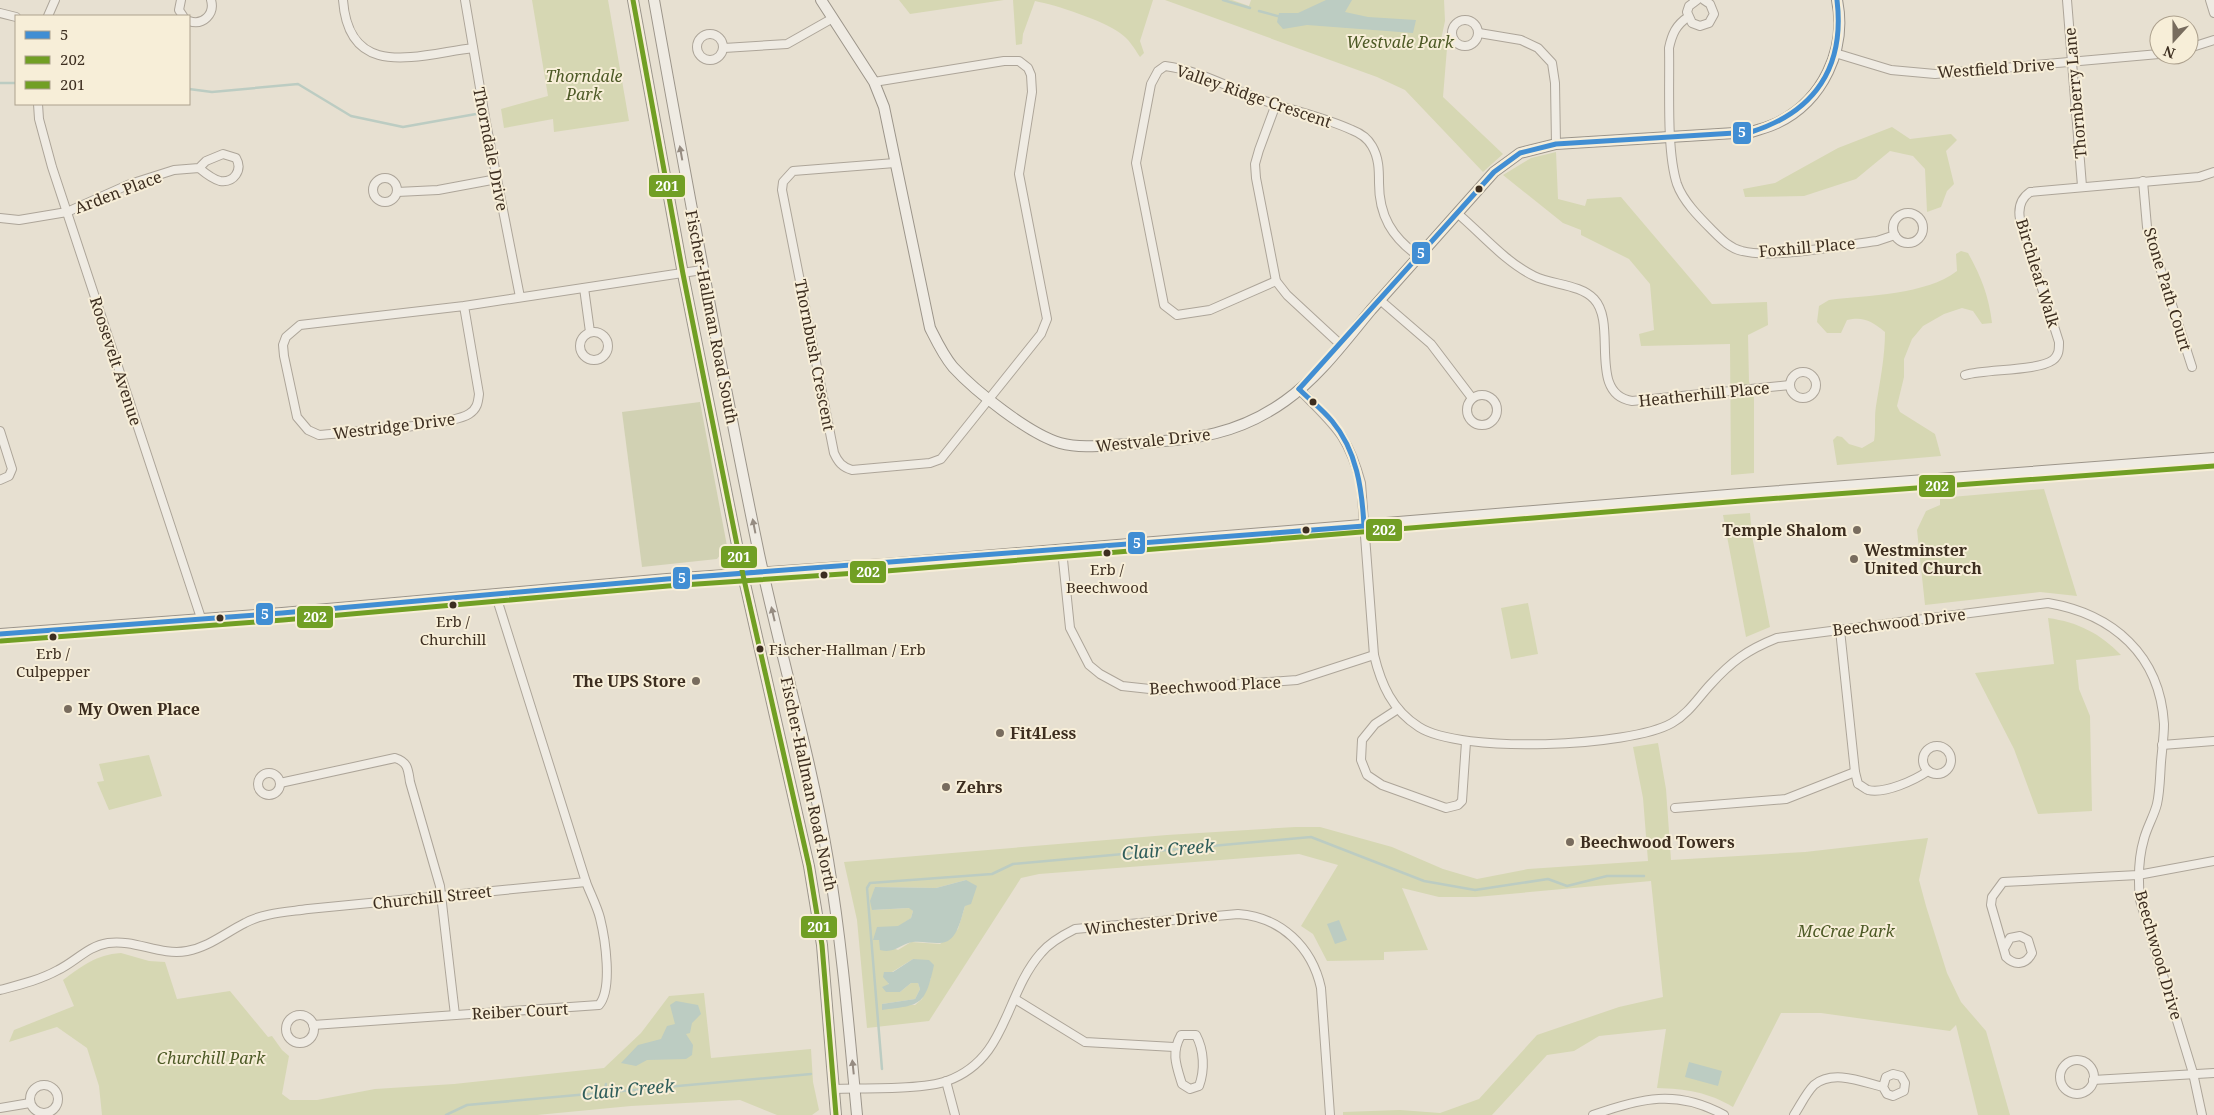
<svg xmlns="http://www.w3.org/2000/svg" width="2214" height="1115" font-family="'Noto Serif',serif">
  <rect width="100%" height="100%" fill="#e7e0d1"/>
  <g fill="#d6d7b3" fill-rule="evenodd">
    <path d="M532 0H608L629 121 554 132 553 119 504 128 501 109 548 96Z"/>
    <path d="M899 0H1004L910 14Z"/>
    <path d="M1013 0H1153L1140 41 1144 53 1140 57C1134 48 1129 39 1120 33 1102 20 1056 5 1035 1L1023 34 1022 44 1016 45Z"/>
    <path d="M1165 0H1232L1249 6 1251 0H1444L1445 21 1441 40 1447 48 1443 97 1503 154 1483 172 1405 90 1377 77Z"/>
    <path d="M1892 127 1910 139 1951 134 1957 140 1946 151 1954 184 1947 191 1941 207 1927 212 1925 169 1913 156 1890 151 1856 179 1804 196 1745 197 1743 189 1775 183 1838 148Z"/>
    <path d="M1556 152 1558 199 1585 206 1587 199 1621 197 1712 304 1767 302 1768 325 1748 335 1749 382 1754 393V473L1731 475 1730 344 1641 346 1639 334 1654 330 1650 284 1629 259 1581 235V230L1563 223 1503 175 1531 158Z"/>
    <path d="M1961 251 1968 253C1981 276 1989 297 1992 323L1982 324 1973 311 1962 308 1944 314 1923 326 1912 339 1904 359V377L1897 406 1900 412 1935 434 1941 456 1837 465 1833 440 1837 436 1842 437 1849 444 1862 448 1874 441C1876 429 1874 418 1876 406 1880 381 1885 357 1885 332 1872 321 1863 316 1847 320L1841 333H1827L1817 322 1819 306 1829 300C1868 295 1926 295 1957 271L1956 254Z"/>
    <path d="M2044 489 2077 596 2040 592 1925 605 1917 530 1926 511 1940 505V498Z"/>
    <path d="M1750 513 1752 536 1770 627 1746 637 1723 515Z"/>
    <path d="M1528 603 1538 654 1511 659 1501 608Z"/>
    <path d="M2048 618C2078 622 2101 634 2121 655L2076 660 2079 689 2090 716 2092 811 2038 814 2014 749 1975 673 2054 664Z"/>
    <path d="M1658 743 1666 789 1671 860 1805 852 1928 838 1919 880 1926 906 1947 973 1961 1002 1986 1031 2010 1115H1978L1956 1025 1950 1031 1821 1013H1781L1733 1107C1708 1092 1686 1089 1657 1088L1666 1029 1599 1036 1574 1051 1547 1055 1492 1115H1343V1112L1400 1110 1440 1113 1479 1099 1537 1035 1619 1007 1663 997 1651 881 1476 897H1439L1402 888 1428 950 1384 952V960L1327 961 1313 934 1301 926 1338 865 1299 854 1039 874 1021 878 929 1021 867 1028 857 920 844 862 1167 835 1295 827H1320L1392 847 1443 869 1477 879 1528 869 1648 861 1643 798 1633 747ZM966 880 965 906 958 929 940 944 911 942 898 950 881 943 879 940 911 918 913 911 910 908 872 910 875 887 936 888ZM913 959 931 978 922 999 915 1005 882 1004 915 999 920 989 918 983H911L900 992H886L889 985 884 972H892Z"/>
    <path d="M149 755 162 796 109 810 97 782 104 781 99 764Z"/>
    <path d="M121 953 149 961 165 962 177 999 230 991 268 1037 272 1036 282 1050 289 1056 282 1094 290 1100H317L375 1089 454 1084 604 1068 641 1033 669 996 704 993 711 1058 811 1049 813 1082 819 1110 812 1115H777L740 1100 631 1106 537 1115H102L99 1086 87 1048 57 1027 9 1042 14 1030 74 1006 63 980C84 965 95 955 121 953Z"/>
  </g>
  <path fill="#d1d1b3" d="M700 402 727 546 717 559 642 567 622 412Z"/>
  <g fill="#bcccc2">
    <path d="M1326 0H1352L1345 12 1368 17 1416 20 1413 33 1307 25 1283 29 1277 22 1279 13H1298Z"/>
    <path d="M966 880 977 886 971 904 965 906C960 921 957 945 937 943 929 943 921 941 913 942 900 944 895 954 880 950L879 940H873L877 927 898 926 911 918 913 911 909 908 872 910 870 901 875 887 936 888Z"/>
    <path d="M1339 920 1347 940 1335 944 1327 924Z"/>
    <path d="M913 959 929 960 934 965C925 1006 921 1005 882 1010V1004L915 999 920 989 918 983H911L900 992H886L882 987 889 984 883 977 884 972H893Z"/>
    <path d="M676 1001 698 1005 701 1014 692 1023 690 1033 686 1034 693 1045 692 1055 686 1059 647 1060 636 1066 621 1063 638 1045 661 1039 667 1026 675 1024 670 1005Z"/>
    <path d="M1689 1062 1722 1071 1718 1086 1685 1077Z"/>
  </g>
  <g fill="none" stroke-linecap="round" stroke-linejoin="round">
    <g stroke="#bcccc2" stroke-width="2.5">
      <path d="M1223 0 1250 8"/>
      <path d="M1259 11 1281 17"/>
      <path d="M0 83H16"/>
      <path d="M189 89 212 92 298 84 351 116 403 127 476 114"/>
      <path d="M882 1069 867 888 870 883 992 874 1013 864 1311 837 1424 881 1475 890 1548 879 1567 886 1607 876H1644"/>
      <path d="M604 1093 606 1084"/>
      <path d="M446 1115 467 1105 811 1074"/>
    </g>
    <defs>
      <g id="street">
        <path d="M181 0 179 10 183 16"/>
        <path d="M343 0C349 81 417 55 473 48"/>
        <path d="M465 0 486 123 520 297"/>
        <path d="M1697 0 1689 6 1687 12 1692 23 1700 26 1709 23 1714 14 1710 4 1704 0"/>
        <path d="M2067 0 2082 186"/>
        <path d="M2210 0 2214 13"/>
        <path d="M0 13 16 17"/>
        <path d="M48 16 55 0"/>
        <path d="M1688 17C1676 25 1672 34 1669 48 1670 85 1666 150 1677 184 1683 201 1699 217 1711 229 1720 238 1729 248 1742 251 1773 259 1843 245 1877 241L1895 235"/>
        <circle cx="1465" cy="33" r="13"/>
        <path d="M189 21C203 26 215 14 211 0"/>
        <path d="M1479 33 1521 40 1538 48 1552 63 1555 83 1556 144"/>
        <circle cx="710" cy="47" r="13"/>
        <path d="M724 48 787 44 833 18"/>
        <path d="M2189 48 2214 40"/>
        <path d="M1835 53 1891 70 1935 74 2159 54"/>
        <path d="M874 82 1004 61H1019L1028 68 1031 75 1032 92 1019 174 1047 319 1041 334 941 459 930 463 852 470C842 467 838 462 834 453L782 190 783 182 793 171 895 163"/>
        <path d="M38 104 39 119 52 167 201 618"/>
        <path d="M1276 104 1259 150 1255 164 1256 178 1276 281 1287 295 1341 345"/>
        <circle cx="385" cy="190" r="12"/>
        <path d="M2143 181 2147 227 2192 367"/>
        <path d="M397 192 438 190 497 179"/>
        <path d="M1457 213C1481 233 1505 262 1534 276 1552 285 1580 284 1594 299 1618 324 1587 394 1632 401L1790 385"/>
        <circle cx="1908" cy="228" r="15"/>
        <path d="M0 218 19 220 67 212 130 184 174 170 199 168 206 161 223 154 236 158C243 170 234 183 220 181 212 179 205 173 199 168"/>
        <path d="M1276 281 1210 310 1177 315 1164 305 1136 163 1151 84 1158 71 1165 66C1199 70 1233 90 1265 101 1294 111 1324 117 1352 130 1360 133 1368 139 1372 146 1379 158 1379 170 1379 183 1379 216 1392 237 1418 256"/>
        <path d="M584 288 590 332"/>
        <path d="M1380 300 1431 344 1472 398"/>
        <path d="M464 306 479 394C478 403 477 409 469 414 450 426 348 432 319 435L308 430 297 417 284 356 283 345 286 337 300 325 464 306 702 270"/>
        <circle cx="594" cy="346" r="14"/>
        <circle cx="1803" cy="385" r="13"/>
        <path d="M1965 375C1987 369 2038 371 2053 360 2059 355 2059 350 2059 342L2020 219C2018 208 2020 199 2030 192L2199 177 2214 172"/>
        <path d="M1299 389C1334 426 1347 432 1361 483L1374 655C1381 684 1392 710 1419 727 1461 754 1630 747 1672 723 1688 714 1698 698 1710 685 1732 661 1747 650 1777 638L2048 603C2113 614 2160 655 2164 724 2164 736 2162 750 2161 762 2160 775 2160 791 2157 804 2154 816 2147 827 2144 839 2138 859 2138 879 2140 900L2193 1073 2202 1115"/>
        <circle cx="1482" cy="410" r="15"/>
        <path d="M0 431 12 469 9 476 0 480"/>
        <path d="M1062 550 1070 628 1089 665 1100 674 1122 686 1159 690 1297 680 1374 655"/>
        <path d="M1840 630 1855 772 1858 784C1861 785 1865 789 1868 790 1885 794 1915 780 1928 771"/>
        <path d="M1398 709 1375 724 1362 740 1361 760 1367 775 1382 785 1446 808 1458 805 1462 801 1466 742"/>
        <path d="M2162 745 2214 741"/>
        <circle cx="1937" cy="760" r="14"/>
        <circle cx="269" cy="784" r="11"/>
        <path d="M280 783 395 758C408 762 408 769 410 782L440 886 455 1015"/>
        <path d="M1675 808 1786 799 1855 772"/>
        <path d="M2005 947 2010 938 2020 936 2028 940 2032 953C2026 965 2015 966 2006 957L1991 905 1992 897 2003 882 2138 875 2214 861"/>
        <path d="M0 990C19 985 40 980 58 970 75 962 88 946 108 943 135 939 160 956 187 951 209 947 225 933 245 923 263 913 287 912 308 909L586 882 496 596"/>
        <path d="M1015 999 1085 1042 1174 1047"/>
        <circle cx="300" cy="1029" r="14"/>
        <path d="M313 1025 599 1005C613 989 605 938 600 918 597 906 590 893 586 882"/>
        <path d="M1181 1035H1196C1204 1050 1205 1070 1199 1086L1190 1089 1182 1084C1176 1065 1171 1053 1181 1035Z"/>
        <circle cx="2077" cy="1077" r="17"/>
        <path d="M2093 1080 2214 1073"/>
        <path d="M946 1081 955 1115"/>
        <circle cx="44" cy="1099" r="14"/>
        <path d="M834 1089C863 1088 922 1090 947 1081 1008 1059 1004 995 1041 953 1050 942 1063 935 1075 929L1238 914C1281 917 1312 947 1321 988L1330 1115"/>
        <path d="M0 1108 30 1103"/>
        <path d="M1593 1115C1641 1098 1677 1089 1724 1115"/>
        <path d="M1794 1115C1800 1106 1806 1093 1814 1085 1833 1069 1863 1082 1883 1087L1887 1094 1893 1096 1904 1091 1905 1083 1901 1076 1893 1074 1886 1077 1883 1087"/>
      </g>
      <g id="secondary">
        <path d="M633 0 683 274 743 575 809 866 822 945 836 1115"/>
        <path d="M654 0C687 185 721 370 759 554 781 657 811 757 828 860 842 944 849 1030 857 1115"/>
        <path d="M821 0 874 82 884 107 930 328C937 342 943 355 953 367 975 391 1029 434 1060 443 1082 449 1106 445 1128 444 1189 439 1233 438 1285 401 1319 377 1345 341 1371 310 1412 264 1453 218 1494 172L1520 153 1556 144 1751 132C1760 129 1769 127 1777 123 1823 101 1847 49 1837 0"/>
        <path d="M0 634 282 613 667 579 885 564 1740 494 2214 458"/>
      </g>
    </defs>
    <use href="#street" stroke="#ada599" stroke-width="10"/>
    <use href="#secondary" stroke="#9c958a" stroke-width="12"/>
    <use href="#street" stroke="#efebe3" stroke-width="8"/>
    <use href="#secondary" stroke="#efebe3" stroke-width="10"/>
    <defs>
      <g id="bus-1">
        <path d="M1299 389 1494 172 1520 153 1556 144 1751 132C1815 112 1845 67 1837 0"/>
        <path d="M1299 389C1310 400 1322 409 1332 421 1357 451 1362 489 1364 526"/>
        <path d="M0 634 282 613 667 579 1364 526"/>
      </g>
      <path id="bus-2" d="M1 641 283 620 668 586 886 571 1741 501 2214 466"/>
      <path id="bus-3" d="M633 0 683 274 743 575 809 866 822 945 836 1115"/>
    </defs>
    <use href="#bus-1" stroke="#f7eed8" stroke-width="9"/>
    <use href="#bus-2" stroke="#f7eed8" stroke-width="9"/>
    <use href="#bus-3" stroke="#f7eed8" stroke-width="9"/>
    <use href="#bus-1" stroke="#418ed3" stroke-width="5"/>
    <use href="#bus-2" stroke="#719f24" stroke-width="5"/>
    <use href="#bus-3" stroke="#719f24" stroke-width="5"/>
  </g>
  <defs><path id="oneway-solid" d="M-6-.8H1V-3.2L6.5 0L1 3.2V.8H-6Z" transform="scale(1.25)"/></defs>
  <g fill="#968c82">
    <use href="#oneway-solid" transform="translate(681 153) rotate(-100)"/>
    <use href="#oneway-solid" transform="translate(754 526) rotate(-101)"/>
    <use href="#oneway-solid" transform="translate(773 614) rotate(-103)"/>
    <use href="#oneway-solid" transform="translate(853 1067) rotate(-96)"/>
  </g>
  <g fill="#3d2e20" stroke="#f7eed8" stroke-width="2">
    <circle cx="1479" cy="189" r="4.5"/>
    <circle cx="1313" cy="402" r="4.5"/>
    <circle cx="1306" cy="530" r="4.5"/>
    <circle cx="1107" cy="553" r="4.5"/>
    <circle cx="824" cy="575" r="4.5"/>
    <circle cx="453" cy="605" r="4.5"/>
    <circle cx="220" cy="618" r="4.5"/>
    <circle cx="53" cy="637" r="4.5"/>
    <circle cx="760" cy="649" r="4.5"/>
  </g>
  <g fill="#786c5e" stroke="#f7eed8" stroke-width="2">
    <circle cx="1857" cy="530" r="5"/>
    <circle cx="1854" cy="559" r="5"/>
    <circle cx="696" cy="681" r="5"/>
    <circle cx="68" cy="709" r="5"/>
    <circle cx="1000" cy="733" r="5"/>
    <circle cx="946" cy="787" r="5"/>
    <circle cx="1570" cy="842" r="5"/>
  </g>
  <g text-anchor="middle" stroke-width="4" stroke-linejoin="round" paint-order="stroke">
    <g font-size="15" fill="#3d2e20" stroke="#f7eed8">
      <text x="1107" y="575">Erb /<tspan x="1107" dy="18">Beechwood</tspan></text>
      <text x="453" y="627">Erb /<tspan x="453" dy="18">Churchill</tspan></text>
      <text x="769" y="655" text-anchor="start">Fischer-Hallman / Erb</text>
      <text x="53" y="659">Erb /<tspan x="53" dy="18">Culpepper</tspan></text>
    </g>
    <g font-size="16" font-style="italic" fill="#4d5a26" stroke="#f7eed8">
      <text x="1400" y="48">Westvale Park</text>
      <text x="584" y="82">Thorndale<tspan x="584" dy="18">Park</tspan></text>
      <text x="1846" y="937">McCrae Park</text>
      <text x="211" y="1064">Churchill Park</text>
    </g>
    <g font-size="16" fill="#3d2e20" stroke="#f7eed8">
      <text transform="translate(1996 68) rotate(-4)" y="6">Westfield Drive</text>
      <text transform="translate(2075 93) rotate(-95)" y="6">Thornberry Lane</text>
      <text transform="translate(1254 96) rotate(19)" y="6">Valley Ridge Crescent</text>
      <text transform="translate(491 149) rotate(79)" y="6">Thorndale Drive</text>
      <text transform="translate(118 192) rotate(-21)" y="6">Arden Place</text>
      <text transform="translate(1807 247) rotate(-5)" y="6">Foxhill Place</text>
      <text transform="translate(2038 273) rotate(73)" y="6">Birchleaf Walk</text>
      <text transform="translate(2168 289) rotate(73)" y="6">Stone Path Court</text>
      <text transform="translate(712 317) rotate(79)" y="6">Fischer-Hallman Road South</text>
      <text transform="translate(815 355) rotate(79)" y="6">Thornbush Crescent</text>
      <text transform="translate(116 361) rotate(72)" y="6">Roosevelt Avenue</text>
      <text transform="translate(1704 394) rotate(-6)" y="6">Heatherhill Place</text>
      <text transform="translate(394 426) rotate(-7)" y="6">Westridge Drive</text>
      <text transform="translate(1153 440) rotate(-6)" y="6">Westvale Drive</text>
      <text transform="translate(1899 622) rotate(-7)" y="6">Beechwood Drive</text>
      <text transform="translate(1215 685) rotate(-3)" y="6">Beechwood Place</text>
      <text transform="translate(809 784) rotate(78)" y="6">Fischer-Hallman Road North</text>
      <text transform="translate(432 897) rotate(-6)" y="6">Churchill Street</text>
      <text transform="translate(1151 922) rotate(-6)" y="6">Winchester Drive</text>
      <text transform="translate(2159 955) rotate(74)" y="6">Beechwood Drive</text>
      <text transform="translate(520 1011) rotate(-3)" y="6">Reiber Court</text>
    </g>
    <g font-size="16" font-weight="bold" fill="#3d2e20" stroke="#f7eed8" text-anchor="start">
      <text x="1847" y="536" text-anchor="end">Temple Shalom</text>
      <text x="1864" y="556">Westminster<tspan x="1864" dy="18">United Church</tspan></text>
      <text x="686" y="687" text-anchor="end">The UPS Store</text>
      <text x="78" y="715">My Owen Place</text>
      <text x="1010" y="739">Fit4Less</text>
      <text x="956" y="793">Zehrs</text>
      <text x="1580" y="848">Beechwood Towers</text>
    </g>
    <g font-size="18" font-style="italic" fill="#2f5d5a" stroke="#f7eed8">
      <text transform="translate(1168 850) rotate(-5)" y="6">Clair Creek</text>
      <text transform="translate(628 1090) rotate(-5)" y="6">Clair Creek</text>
    </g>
  </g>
  <g stroke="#f7eed8" stroke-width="2">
    <rect x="1732" y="121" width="20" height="24" rx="5" fill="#418ed3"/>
    <rect x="648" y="174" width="38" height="24" rx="5" fill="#719f24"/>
    <rect x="1411" y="241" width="20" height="24" rx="5" fill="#418ed3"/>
    <rect x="1918" y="474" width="38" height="24" rx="5" fill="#719f24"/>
    <rect x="1365" y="518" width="38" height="24" rx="5" fill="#719f24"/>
    <rect x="1127" y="531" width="19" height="24" rx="5" fill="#418ed3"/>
    <rect x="720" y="545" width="38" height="24" rx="5" fill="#719f24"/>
    <rect x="849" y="560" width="38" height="24" rx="5" fill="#719f24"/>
    <rect x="672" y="566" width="19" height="24" rx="5" fill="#418ed3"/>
    <rect x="255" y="602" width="19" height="24" rx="5" fill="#418ed3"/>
    <rect x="296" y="605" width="38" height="24" rx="5" fill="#719f24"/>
    <rect x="800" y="915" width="38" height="24" rx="5" fill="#719f24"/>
  </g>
  <g font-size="14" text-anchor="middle" font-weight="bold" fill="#fff">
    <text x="1742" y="137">5</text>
    <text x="667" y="191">201</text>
    <text x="1421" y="258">5</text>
    <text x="1937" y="491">202</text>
    <text x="1384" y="535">202</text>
    <text x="1137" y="548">5</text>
    <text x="739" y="562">201</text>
    <text x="868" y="577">202</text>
    <text x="682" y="583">5</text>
    <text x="265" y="619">5</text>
    <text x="315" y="622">202</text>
    <text x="819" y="932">201</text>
  </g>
  <rect x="15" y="15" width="175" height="90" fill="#f7eed8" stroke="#ada18e"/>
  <rect x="25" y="31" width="25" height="8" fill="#418ed3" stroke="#ada18e"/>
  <text x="60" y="40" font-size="15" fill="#3d2e20">5</text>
  <rect x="25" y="56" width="25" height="8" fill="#719f24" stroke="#ada18e"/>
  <text x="60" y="65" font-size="15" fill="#3d2e20">202</text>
  <rect x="25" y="81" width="25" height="8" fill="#719f24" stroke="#ada18e"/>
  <text x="60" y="90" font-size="15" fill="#3d2e20">201</text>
  <g transform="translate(2174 40) rotate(201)"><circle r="24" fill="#f7eed8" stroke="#ada18e"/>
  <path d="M0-4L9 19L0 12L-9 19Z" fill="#786c5e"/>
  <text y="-8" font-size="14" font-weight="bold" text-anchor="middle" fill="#3d2e20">N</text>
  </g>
</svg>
